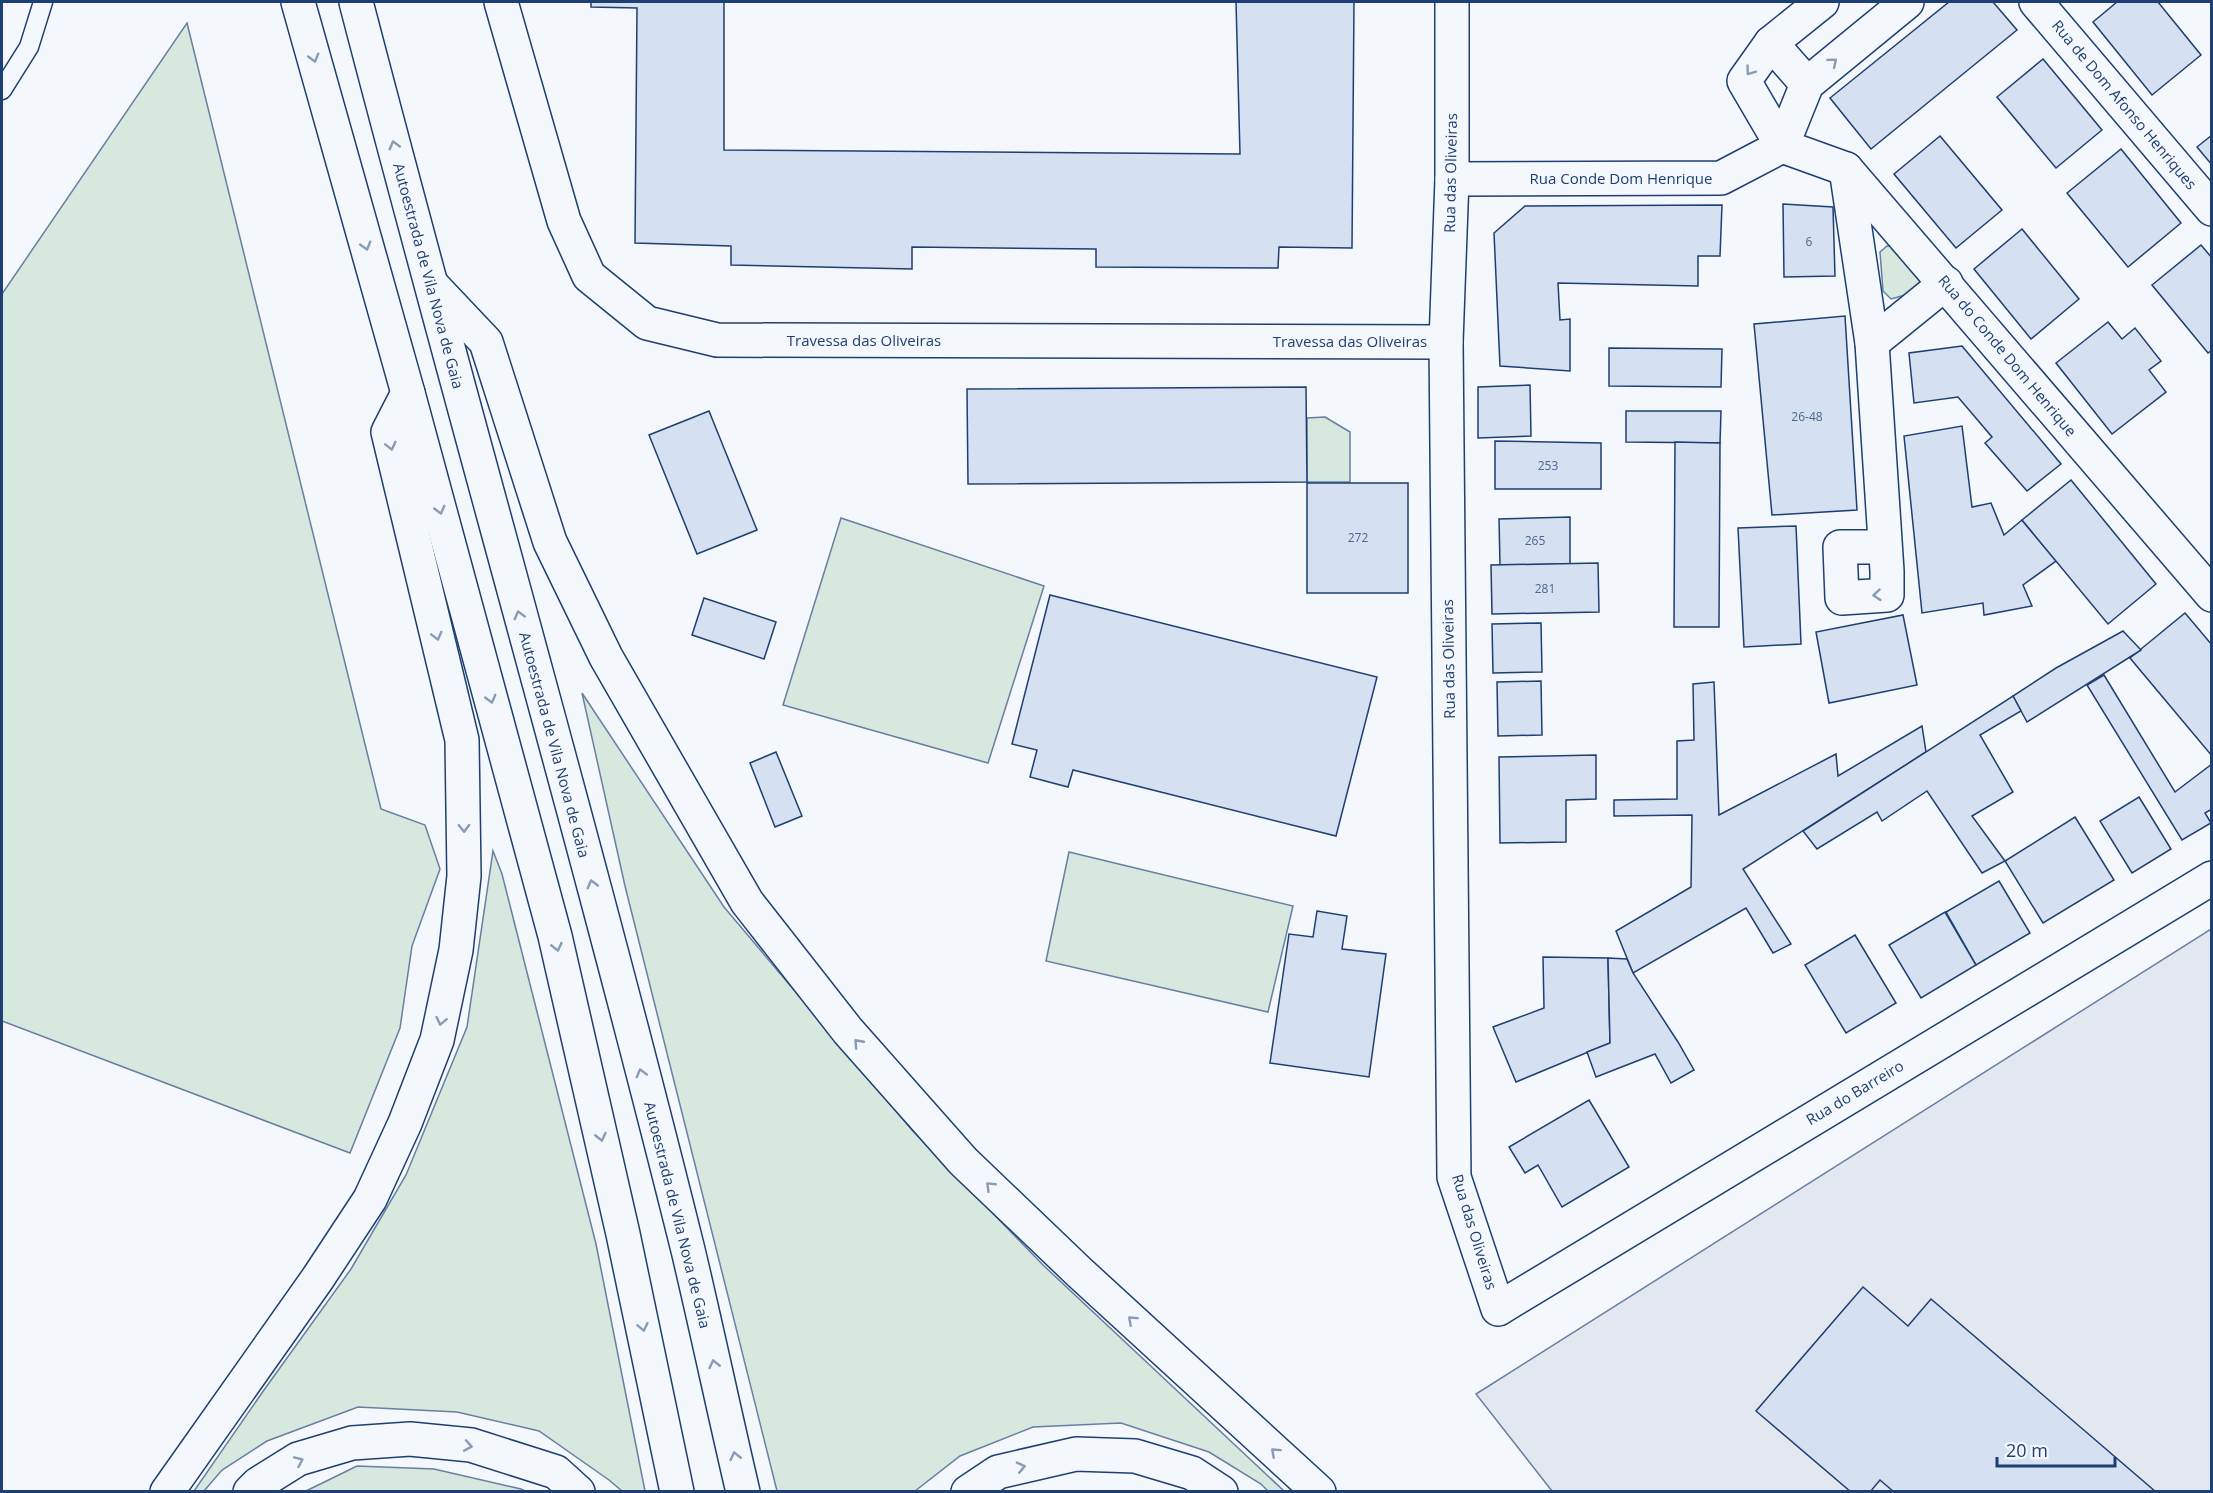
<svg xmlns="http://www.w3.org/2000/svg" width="2213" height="1493" font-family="'Open Sans',sans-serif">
  <rect width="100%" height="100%" fill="#f4f7fb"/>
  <g fill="#d7e8df" stroke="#687fa3" stroke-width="1.5">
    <path d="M187 23 381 809 425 825 440 869 412 946 400 1028 350 1153 2 1021V294Z"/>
    <path d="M1887 246H1894L1920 278V286L1912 293 1891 299 1883 291 1880 252Z"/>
    <path d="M1325 417 1350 432V482H1307V418Z"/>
    <path d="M841 518 1044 586 988 763 783 705Z"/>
    <path d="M582 693 724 907 912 1130 1043 1265 1284 1491H1268L1261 1484 1209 1452 1121 1423 1033 1427 960 1456 915 1491H777L625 886Z"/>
    <path d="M493 851 502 874 596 1244 645 1491H622L609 1480 539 1431 457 1412 358 1407 267 1441 222 1470 204 1491H194L264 1390 351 1269 406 1175 467 1027Z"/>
    <path d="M1069 852 1293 906 1268 1012 1046 961Z"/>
    <path d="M357 1466 434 1469 521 1489 525 1491H306Z"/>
  </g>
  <path fill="#e3e8f0" stroke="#687fa3" stroke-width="1.5" d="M2211 929V1491H1552L1476 1394Z"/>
  <g fill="#d5e0f0" stroke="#1d3f73" stroke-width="1.5">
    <path d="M591 2H724V150L1240 154 1236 2H1354L1352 248 1279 247 1278 268 1096 267V249L912 247V269L731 265V246L635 243 637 8 591 7Z"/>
    <path d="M1949 2H1993L2017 30 1871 149 1830 98Z"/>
    <path d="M2117 2H2158L2201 55 2152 95 2093 22Z"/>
    <path d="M2043 59 2102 130 2056 168 1997 97Z"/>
    <path d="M2212 135V165L2197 147Z"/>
    <path d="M1940 136 2002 210 1956 248 1894 174Z"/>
    <path d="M2121 149 2181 223 2128 267 2067 193Z"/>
    <path d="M1783 204 1833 207 1835 276 1784 277Z"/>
    <path d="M1722 205 1720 256H1698V286L1558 283 1560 320 1570 319V371L1500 366 1494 233 1525 206Z"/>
    <path d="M2022 229 2079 299 2031 339 1974 269Z"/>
    <path d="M2201 245 2212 258V350L2208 353 2152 285Z"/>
    <path d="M1845 316 1857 510 1772 515 1754 324Z"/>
    <path d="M2108 322 2122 339 2135 328 2161 361 2149 370 2166 392 2112 434 2056 363Z"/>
    <path d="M1962 346 2061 464 2027 491 1985 443 1992 437 1958 397 1914 403 1909 353Z"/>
    <path d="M1609 348 1722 349 1721 387 1609 386Z"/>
    <path d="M1530 385 1531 436 1478 438V387Z"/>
    <path d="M1306 387 1307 482 968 484 967 389Z"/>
    <path d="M709 411 757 530 697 554 649 435Z"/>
    <path d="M1626 411H1721L1720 443 1626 442Z"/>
    <path d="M1962 426 1972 507 1991 503 2004 535 2022 520 2056 561 2023 585 2032 606 1984 615 1983 603 1922 613 1904 436Z"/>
    <path d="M1495 441 1601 443V489H1495Z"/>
    <path d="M1675 442 1720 443 1719 627H1674Z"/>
    <path d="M2071 480 2156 584 2108 624 2022 520Z"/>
    <rect x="1307" y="483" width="101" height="110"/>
    <path d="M1570 517V564L1500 565 1499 519Z"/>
    <path d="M1796 526 1801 644 1744 647 1738 528Z"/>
    <path d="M1598 563 1599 612 1492 614 1491 565Z"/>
    <path d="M1050 595 1377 677 1336 836 1073 770 1068 787 1030 777 1037 750 1012 744Z"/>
    <path d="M704 598 776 622 764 659 692 635Z"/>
    <path d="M2185 613 2212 645V756L2130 658Z"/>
    <path d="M1903 615 1917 685 1829 703 1816 632Z"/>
    <path d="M1541 623 1542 672 1493 673 1492 624Z"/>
    <path d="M2123 631 2141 650 2027 722 2013 696 2056 668Z"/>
    <path d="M2104 675 2175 792 2212 764V809L2205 813 2211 823 2182 840 2087 685Z"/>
    <path d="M1541 681 1542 735 1498 736 1497 682Z"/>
    <path d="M1714 682 1719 815 1836 754 1838 776 1922 726 1926 752 1743 869 1791 944 1773 953 1746 908 1633 973 1616 931 1691 887 1692 815 1614 816V800L1677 799V741L1694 740 1693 684Z"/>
    <path d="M2013 696 2021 711 1980 735 2013 792 1972 816 2005 861 1982 873 1927 791 1882 821 1877 812 1817 849 1803 831Z"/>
    <path d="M776 752 802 816 775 827 750 763Z"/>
    <path d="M1596 755V799L1566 800V842L1500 843 1499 757Z"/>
    <path d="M2139 797 2171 849 2132 873 2100 821Z"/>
    <path d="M2075 817 2114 880 2043 923 2005 861Z"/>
    <path d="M1999 881 2030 933 1976 965 1946 912Z"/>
    <path d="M1317 911 1347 916 1342 949 1386 954 1369 1077 1270 1063 1289 934 1313 937Z"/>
    <path d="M1945 912 1976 965 1921 998 1889 945Z"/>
    <path d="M1855 935 1896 1003 1846 1033 1805 965Z"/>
    <path d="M1543 957 1608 958 1610 1043 1516 1082 1493 1027 1544 1008Z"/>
    <path d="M1608 958 1627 959 1633 973 1678 1042 1694 1070 1671 1083 1655 1054 1596 1077 1587 1052 1610 1043Z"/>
    <path d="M1589 1100 1629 1167 1562 1207 1538 1165 1525 1173 1509 1147Z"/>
    <path d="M1863 1287 1908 1326 1931 1299 2156 1492H1894L1880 1480 1870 1492H1851L1756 1411Z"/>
  </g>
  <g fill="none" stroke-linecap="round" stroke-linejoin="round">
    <defs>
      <path id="service" d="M2 90 29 47 43 2"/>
      <g id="minor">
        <path d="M501 2 564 221 589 276 647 323 717 340 1446 342"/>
        <path d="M1452 2V179L1446 342 1454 1177 1498 1309 2212 878"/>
        <path d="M2036 2 2212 209"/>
        <path d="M1771 43 1807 84"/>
        <path d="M1782 146 1846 169 2212 595"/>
        <path d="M1782 146 1807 84 1907 2"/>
        <path d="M1782 146 1744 81 1771 43 1822 2"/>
        <path d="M1846 169 1872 343 1887 571V595L1842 598 1840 547H1885"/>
        <path d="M1452 179 1721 178 1782 146"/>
        <path d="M1872 343 1946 283"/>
      </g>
      <g id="motorway">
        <path d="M298 2 408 393 555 936 623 1234 677 1492"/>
        <path d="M356 2C464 418 584 832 688 1250 707 1330 724 1411 743 1492"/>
        <path d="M433 286 486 342 550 542 606 657 747 902 848 1031 963 1161 1078 1271 1319 1492"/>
        <path d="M167 1492 318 1278 370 1199 405 1123 437 1040 456 950 464 876 462 740 388 432 408 393"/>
        <path d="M250 1492 258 1484 298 1459 352 1443 410 1439 471 1445 556 1472 578 1492"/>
        <path d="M968 1492 998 1472 1076 1454 1135 1456 1192 1473 1221 1492"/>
      </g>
    </defs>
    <use href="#service" stroke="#1d3f73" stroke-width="21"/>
    <use href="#minor" stroke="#1d3f73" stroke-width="36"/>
    <use href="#motorway" stroke="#1d3f73" stroke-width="36"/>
    <use href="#service" stroke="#f4f7fb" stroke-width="18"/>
    <use href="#minor" stroke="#f4f7fb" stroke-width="33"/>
    <use href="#motorway" stroke="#f4f7fb" stroke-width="33"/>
  </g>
  <defs><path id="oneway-chevron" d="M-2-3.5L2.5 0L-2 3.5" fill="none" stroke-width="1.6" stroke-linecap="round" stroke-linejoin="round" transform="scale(1.5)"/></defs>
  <g stroke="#889bb7">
    <use href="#oneway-chevron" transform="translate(314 58) rotate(74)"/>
    <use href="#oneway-chevron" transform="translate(1833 62) rotate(-40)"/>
    <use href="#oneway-chevron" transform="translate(1750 71) rotate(126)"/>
    <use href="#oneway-chevron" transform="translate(394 145) rotate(-105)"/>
    <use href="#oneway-chevron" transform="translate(366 246) rotate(74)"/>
    <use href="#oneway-chevron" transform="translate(391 446) rotate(76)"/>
    <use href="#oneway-chevron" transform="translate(440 510) rotate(75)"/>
    <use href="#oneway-chevron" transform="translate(1877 595) rotate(175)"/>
    <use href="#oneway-chevron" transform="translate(519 615) rotate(-105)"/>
    <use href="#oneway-chevron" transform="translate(437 636) rotate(76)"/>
    <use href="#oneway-chevron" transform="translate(491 699) rotate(75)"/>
    <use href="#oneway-chevron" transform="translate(464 828) rotate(89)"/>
    <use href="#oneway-chevron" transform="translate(592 884) rotate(-105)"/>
    <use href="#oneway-chevron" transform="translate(557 947) rotate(77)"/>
    <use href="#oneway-chevron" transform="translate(441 1021) rotate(102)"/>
    <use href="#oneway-chevron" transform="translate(858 1043) rotate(-132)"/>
    <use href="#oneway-chevron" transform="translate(641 1073) rotate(-105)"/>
    <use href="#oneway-chevron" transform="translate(601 1137) rotate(77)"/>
    <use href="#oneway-chevron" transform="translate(990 1186) rotate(-136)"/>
    <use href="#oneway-chevron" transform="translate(1132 1320) rotate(-138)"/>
    <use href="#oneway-chevron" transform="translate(643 1327) rotate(78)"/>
    <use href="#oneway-chevron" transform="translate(714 1364) rotate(-103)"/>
    <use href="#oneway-chevron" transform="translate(468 1446) rotate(10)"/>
    <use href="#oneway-chevron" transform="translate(1275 1452) rotate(-138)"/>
    <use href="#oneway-chevron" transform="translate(735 1456) rotate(-103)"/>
    <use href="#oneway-chevron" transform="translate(299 1461) rotate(-24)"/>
    <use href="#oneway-chevron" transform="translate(1021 1467) rotate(-13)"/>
  </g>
  <g text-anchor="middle" stroke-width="4.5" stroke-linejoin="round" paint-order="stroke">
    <g font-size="12" fill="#4b6792">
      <text x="1809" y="246">6</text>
      <text x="1807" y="421">26-48</text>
      <text x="1548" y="470">253</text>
      <text x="1358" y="542">272</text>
      <text x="1535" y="545">265</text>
      <text x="1545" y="593">281</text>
    </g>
    <g font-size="15" fill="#1d3f73" stroke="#f4f7fb">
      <text transform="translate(2124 105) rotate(50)" y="5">Rua de Dom Afonso Henriques</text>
      <text transform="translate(1451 173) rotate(-89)" y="5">Rua das Oliveiras</text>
      <text x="1621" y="184">Rua Conde Dom Henrique</text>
      <text transform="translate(428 276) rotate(75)" y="5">Autoestrada de Vila Nova de Gaia</text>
      <text x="864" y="346">Travessa das Oliveiras</text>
      <text x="1350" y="347">Travessa das Oliveiras</text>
      <text transform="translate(2007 356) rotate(50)" y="5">Rua do Conde Dom Henrique</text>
      <text transform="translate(1449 659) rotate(-91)" y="5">Rua das Oliveiras</text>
      <text transform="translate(554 745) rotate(75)" y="5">Autoestrada de Vila Nova de Gaia</text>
      <text transform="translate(1855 1093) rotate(-31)" y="5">Rua do Barreiro</text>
      <text transform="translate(677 1215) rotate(76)" y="5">Autoestrada de Vila Nova de Gaia</text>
      <text transform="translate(1474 1232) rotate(73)" y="5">Rua das Oliveiras</text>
    </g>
  </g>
  <rect width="2213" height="1493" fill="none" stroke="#1d3f73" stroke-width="6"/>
  <path d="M1997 1457v9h118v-9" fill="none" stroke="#1d3f73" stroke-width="3"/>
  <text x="2006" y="1457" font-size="18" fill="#1d3f73" stroke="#f4f7fb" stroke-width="4.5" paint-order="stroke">20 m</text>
</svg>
